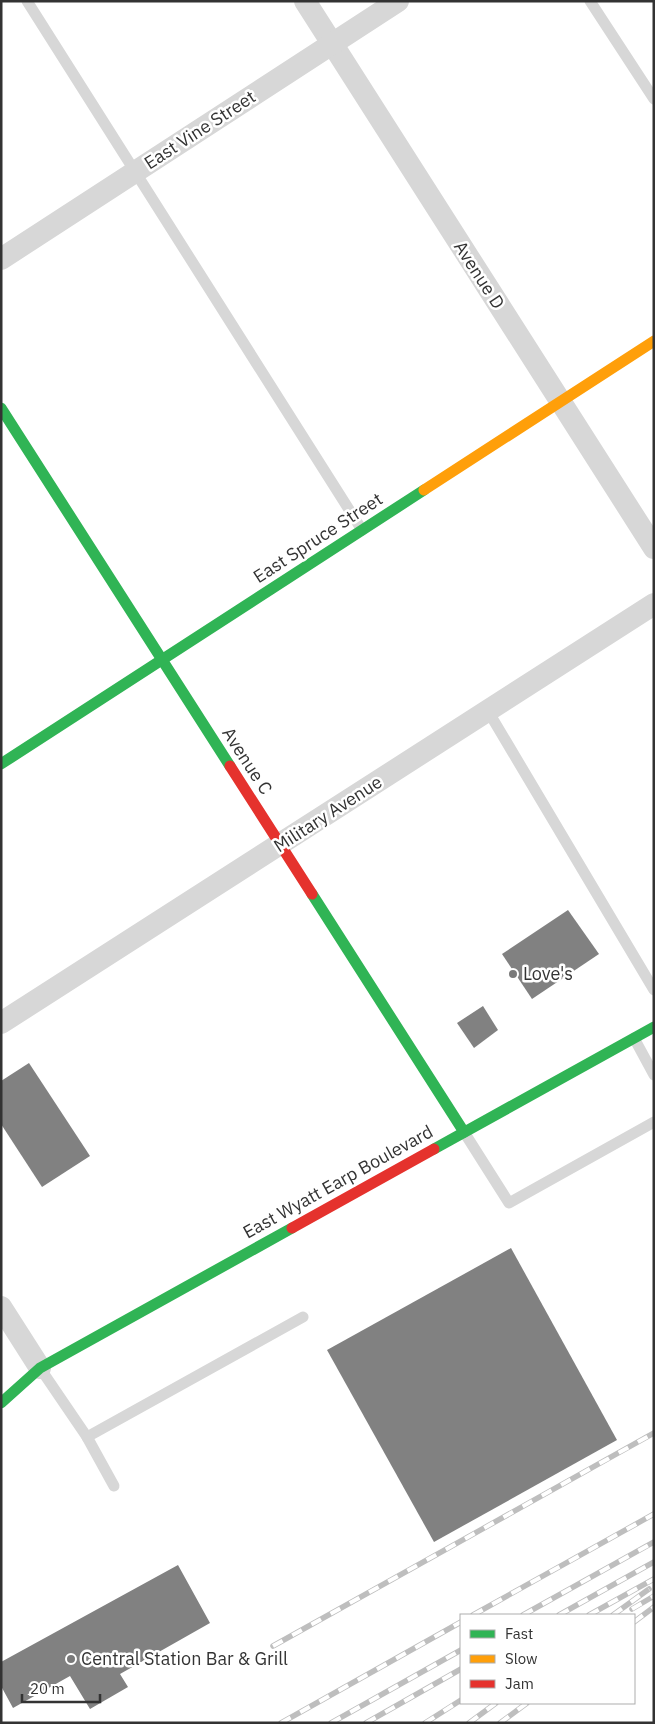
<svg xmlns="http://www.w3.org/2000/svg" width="655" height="1724" font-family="'IBM Plex Sans',sans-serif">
  <rect width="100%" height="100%" fill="#fff"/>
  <g fill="#818181">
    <path d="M568 910 599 954 532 999 502 954Z"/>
    <path d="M483 1006 498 1030 474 1048 457 1023Z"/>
    <path d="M29 1063 90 1156 42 1187 1 1124V1081Z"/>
    <path d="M511 1248 617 1440 434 1542 327 1350Z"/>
    <path d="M178 1565 210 1623 120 1674 128 1687 90 1709 70 1676 13 1708 1 1686V1662Z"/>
  </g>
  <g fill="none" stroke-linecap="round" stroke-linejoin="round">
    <g stroke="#d7d7d7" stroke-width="11">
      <path d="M27 1 362 530"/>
      <path d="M590 1 654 99"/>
      <path d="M488 711 654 990"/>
      <path d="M634 1038 654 1075"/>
      <path d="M464 1132 509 1203 654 1122"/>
      <path d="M40 1368 87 1437 114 1486"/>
      <path d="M87 1437 303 1317"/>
    </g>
    <g stroke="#d7d7d7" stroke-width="22">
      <path d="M305 1 654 548"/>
      <path d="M1 259 398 1"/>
      <path d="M1 1023 654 604"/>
      <path d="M1 1307 40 1368"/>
    </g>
    <g stroke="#30b455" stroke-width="11">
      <path d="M1 408 230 766"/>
      <path d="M1 764 424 490"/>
      <path d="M312 894 464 1132"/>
      <path d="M434 1149 654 1027"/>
      <path d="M1 1403 40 1368 292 1228"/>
    </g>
    <path stroke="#ff9f0a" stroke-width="11" d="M424 490 654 341"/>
    <g stroke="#e5322d" stroke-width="11">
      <path d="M230 766 312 894"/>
      <path d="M292 1228 434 1149"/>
    </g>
    <defs>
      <g id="rail">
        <path d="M632 1609 654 1596"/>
        <path d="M473 1615 654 1514"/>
        <path d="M523 1615 654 1542"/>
        <path d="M559 1615 654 1562"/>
        <path d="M589 1615 654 1579"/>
        <path d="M613 1615 649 1589"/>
        <path d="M634 1622 654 1607"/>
        <path d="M273 1646 654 1433"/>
        <path d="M281 1723 461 1622"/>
        <path d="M331 1723 461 1650"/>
        <path d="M366 1723 461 1669"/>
        <path d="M425 1723 461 1700"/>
        <path d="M469 1723 496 1703"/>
        <path d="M500 1723 527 1703"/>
      </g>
    </defs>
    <use href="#rail" stroke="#bebebe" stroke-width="5.5"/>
    <use href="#rail" stroke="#fff" stroke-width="4" stroke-dasharray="11" stroke-linecap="butt"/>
  </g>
  <g fill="#7a7a7a" stroke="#fff" stroke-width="2">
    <circle cx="513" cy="974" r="5"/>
    <circle cx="71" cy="1659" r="5"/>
  </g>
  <g text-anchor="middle" stroke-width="5" stroke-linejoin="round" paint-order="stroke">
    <g font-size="18" fill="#333" stroke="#fff">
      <text transform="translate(200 130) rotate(-33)" y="6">East Vine Street</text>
      <text transform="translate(479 275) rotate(57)" y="6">Avenue D</text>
      <text transform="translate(318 538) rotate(-33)" y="6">East Spruce Street</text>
      <text transform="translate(247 761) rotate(57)" y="6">Avenue C</text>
      <text transform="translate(328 814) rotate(-33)" y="6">Military Avenue</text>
      <text transform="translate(338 1182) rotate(-29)" y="6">East Wyatt Earp Boulevard</text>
    </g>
    <g font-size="18" fill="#333" stroke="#fff" text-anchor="start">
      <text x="523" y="980">Love's</text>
      <text x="81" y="1665">Central Station Bar &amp; Grill</text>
    </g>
  </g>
  <rect width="655" height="1724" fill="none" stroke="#333333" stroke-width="5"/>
  <rect x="460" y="1614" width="175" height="90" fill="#ffffff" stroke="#adadad"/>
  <rect x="470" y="1630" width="25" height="8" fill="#30b455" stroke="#adadad"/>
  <text x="505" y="1639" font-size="15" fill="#333333">Fast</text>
  <rect x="470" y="1655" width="25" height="8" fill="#ff9f0a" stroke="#adadad"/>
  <text x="505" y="1664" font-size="15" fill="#333333">Slow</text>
  <rect x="470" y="1680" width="25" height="8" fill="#e5322d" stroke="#adadad"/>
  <text x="505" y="1689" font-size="15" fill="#333333">Jam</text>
  <path d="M22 1694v8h78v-8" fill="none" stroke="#333333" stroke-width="2.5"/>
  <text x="30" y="1694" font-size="15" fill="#333333" stroke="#ffffff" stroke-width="4" paint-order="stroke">20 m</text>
</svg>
